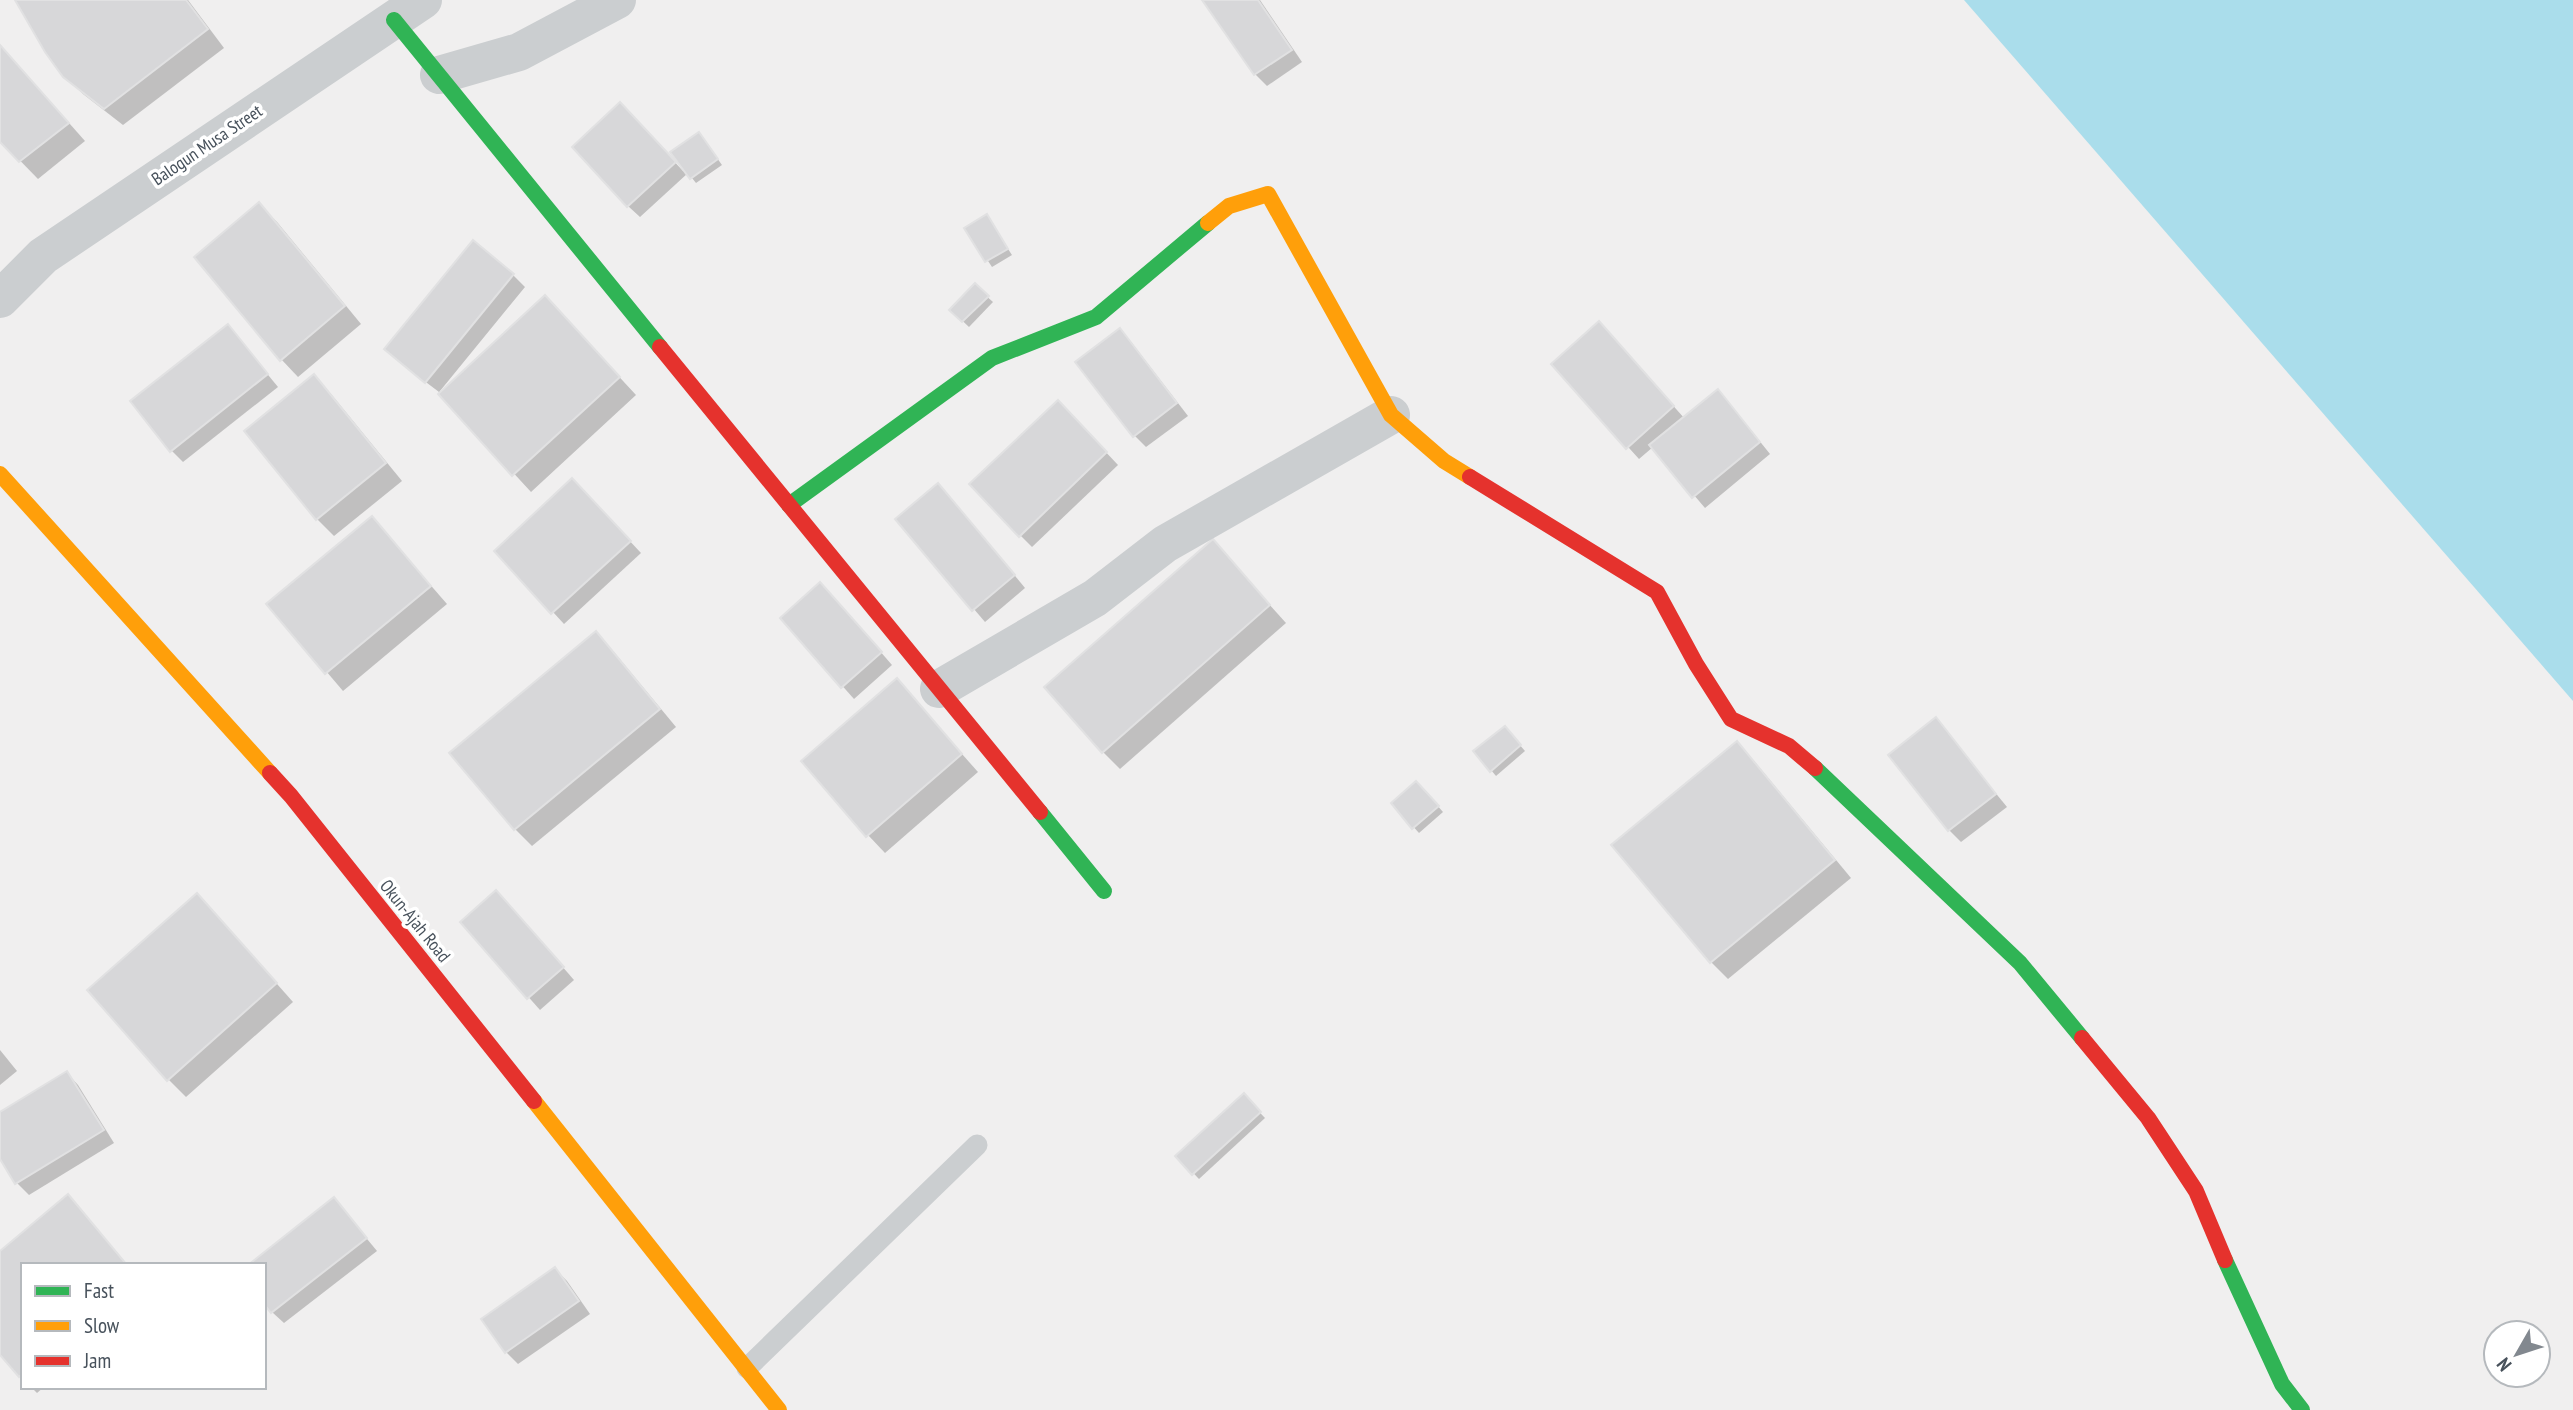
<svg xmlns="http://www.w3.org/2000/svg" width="2573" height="1410" font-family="'PT Sans Narrow',sans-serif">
  <rect width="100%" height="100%" fill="#f0efef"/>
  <path fill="#aaddeb" d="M1964 0H2573V701Z"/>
  <g fill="#0003">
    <path d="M17 0H188L224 48 123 125 83 94 65 75Z"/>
    <path d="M1205 0H1260L1302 62 1267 86 1255 74Z"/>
    <path d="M0 45 85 141 38 179 0 140Z"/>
    <path d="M632 116 683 171 704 140 722 165 696 183 688 173 640 217 628 206Z"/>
    <path d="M259 205 277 222 361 324 298 377 281 359Z"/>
    <path d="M987 217 1012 255 992 267 967 229Z"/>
    <path d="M513 275 525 287 440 391 442 392 562 315 636 395 531 492 439 392 398 361Z"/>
    <path d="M975 286 993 302 969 327 951 310Z"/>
    <path d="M228 326 278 387 183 462 171 450Z"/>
    <path d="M1120 330 1131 342 1188 416 1146 447 1135 436Z"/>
    <path d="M1610 335 1685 419 1729 403 1770 454 1705 508 1653 447 1639 459 1553 364Z"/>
    <path d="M314 376 331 394 402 481 334 536 317 519Z"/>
    <path d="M1070 414 1118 465 1032 547 1020 535Z"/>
    <path d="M584 492 641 553 564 624 553 612Z"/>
    <path d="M950 497 1025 588 985 622 897 519Z"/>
    <path d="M372 518 447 604 343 691 269 604Z"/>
    <path d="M1213 542 1286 623 1120 769 1103 752Z"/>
    <path d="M832 596 892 665 854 699 782 618Z"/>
    <path d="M596 633 613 651 676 727 532 846 515 829Z"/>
    <path d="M897 681 978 772 885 853 868 835Z"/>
    <path d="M1936 720 2007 807 1961 842 1949 830Z"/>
    <path d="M1510 734 1525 751 1496 776 1491 770Z"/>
    <path d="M1737 744 1754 761 1851 878 1728 979 1711 962Z"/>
    <path d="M1422 788 1443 812 1419 833 1393 804Z"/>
    <path d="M508 904 574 980 540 1010 462 922Z"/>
    <path d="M214 913 293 1002 186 1097 169 1080Z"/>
    <path d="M0 1050 17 1071 0 1085Z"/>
    <path d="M67 1073 78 1085 114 1143 29 1195 17 1183 0 1155V1114Z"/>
    <path d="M1244 1096 1265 1118 1199 1179 1178 1157Z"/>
    <path d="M68 1197 127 1265H23V1379L0 1352V1254Z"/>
    <path d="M334 1199 377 1251 284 1323 272 1312Z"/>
    <path d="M555 1269 567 1281 590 1314 518 1364 506 1352Z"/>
    <path d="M31 1387H44L37 1393Z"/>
  </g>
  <g fill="#d7d7d9" stroke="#e1e1e2" stroke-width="2">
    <path d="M15 0H186L208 29 104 109 63 77 45 52Z"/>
    <path d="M1202 0H1258L1292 50 1254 75Z"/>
    <path d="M0 45 69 123 19 162 0 142Z"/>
    <path d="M620 102 676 162 627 207 572 147Z"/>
    <path d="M699 132 718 159 690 179 670 152Z"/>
    <path d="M259 202 345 306 280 361 194 257Z"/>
    <path d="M987 214 1008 249 985 262 964 228Z"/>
    <path d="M473 240 514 274 425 383 384 349Z"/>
    <path d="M975 283 989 296 962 322 949 310Z"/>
    <path d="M545 295 620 377 512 476 438 394Z"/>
    <path d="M1599 321 1674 406 1626 449 1551 364Z"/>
    <path d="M228 324 268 374 170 452 130 401Z"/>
    <path d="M1120 328 1177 403 1133 437 1075 362Z"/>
    <path d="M314 374 386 463 316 520 244 431Z"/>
    <path d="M1718 389 1760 442 1692 498 1649 445Z"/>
    <path d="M1058 400 1107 452 1019 537 969 484Z"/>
    <path d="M572 478 631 541 551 614 494 551Z"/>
    <path d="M938 483 1015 575 972 611 895 519Z"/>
    <path d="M372 516 431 586 325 674 266 604Z"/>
    <path d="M1213 539 1270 605 1102 753 1044 687Z"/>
    <path d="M820 582 882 652 841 688 780 618Z"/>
    <path d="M596 631 660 709 514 830 449 753Z"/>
    <path d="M897 678 962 754 866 837 801 761Z"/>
    <path d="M1936 717 1996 794 1948 831 1888 755Z"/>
    <path d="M1505 726 1521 745 1490 772 1473 751Z"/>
    <path d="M1737 741 1835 860 1710 963 1611 845Z"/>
    <path d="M1416 781 1439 806 1412 829 1391 803Z"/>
    <path d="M496 890 564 967 527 999 460 922Z"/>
    <path d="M197 893 277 983 167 1081 87 990Z"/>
    <path d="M67 1071 104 1130 15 1184 0 1159V1112Z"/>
    <path d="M1244 1093 1261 1112 1192 1175 1175 1156Z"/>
    <path d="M68 1194 127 1265H23V1373L19 1377 0 1355V1251Z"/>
    <path d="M334 1197 367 1238 271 1313 264 1304V1265H248Z"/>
    <path d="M555 1267 579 1301 505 1353 481 1319Z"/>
  </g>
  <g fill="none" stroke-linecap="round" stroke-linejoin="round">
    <path stroke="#cbced0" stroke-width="21" d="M747 1368 977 1145"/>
    <g stroke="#cbced0" stroke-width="38">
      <path d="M439 75 519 52 617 0"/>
      <path d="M0 299 43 256 423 0"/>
      <path d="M939 689 1095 598 1165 544 1391 415"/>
    </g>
    <g stroke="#30b455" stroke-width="16">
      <path d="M394 20 660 347"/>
      <path d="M789 505 992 358 1096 317 1208 223"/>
      <path d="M1815 768 2020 963 2082 1038"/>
      <path d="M1040 812 1104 891"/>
      <path d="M2225 1260 2282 1384 2302 1410"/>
    </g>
    <g stroke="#ff9f0a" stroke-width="16">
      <path d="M1208 223 1229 206 1268 194 1391 415 1444 461 1470 477"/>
      <path d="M0 474 270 773"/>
      <path d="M534 1101 779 1410"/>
    </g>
    <g stroke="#e5322d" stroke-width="16">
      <path d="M660 347 1040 812"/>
      <path d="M1470 477 1657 592 1696 664 1731 719 1789 746 1815 768"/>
      <path d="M270 773 291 796 534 1101"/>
      <path d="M2082 1038 2148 1118 2196 1191 2225 1260"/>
    </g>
  </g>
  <g text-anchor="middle" stroke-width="7" stroke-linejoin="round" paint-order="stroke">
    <g font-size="18" fill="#47515b" stroke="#fff">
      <text transform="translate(207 145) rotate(-34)" y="6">Balogun Musa Street</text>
      <text transform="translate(415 921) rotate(51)" y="6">Okun-Ajah Road</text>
    </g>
  </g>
  <rect x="21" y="1263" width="245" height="126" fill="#ffffff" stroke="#b5b9bd" stroke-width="2"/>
  <rect x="35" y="1286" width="35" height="10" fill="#30b455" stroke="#b5b9bd" stroke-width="2"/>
  <text x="84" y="1298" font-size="21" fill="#47515b">Fast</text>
  <rect x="35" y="1321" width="35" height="10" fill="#ff9f0a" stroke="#b5b9bd" stroke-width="2"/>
  <text x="84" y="1333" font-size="21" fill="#47515b">Slow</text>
  <rect x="35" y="1356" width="35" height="10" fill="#e5322d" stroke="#b5b9bd" stroke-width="2"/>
  <text x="84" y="1368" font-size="21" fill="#47515b">Jam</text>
  <g transform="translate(2517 1354) rotate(231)"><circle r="33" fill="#ffffff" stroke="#b5b9bd" stroke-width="2"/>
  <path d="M0-5L12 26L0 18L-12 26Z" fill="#82888f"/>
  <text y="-10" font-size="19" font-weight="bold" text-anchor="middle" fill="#47515b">N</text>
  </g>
</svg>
